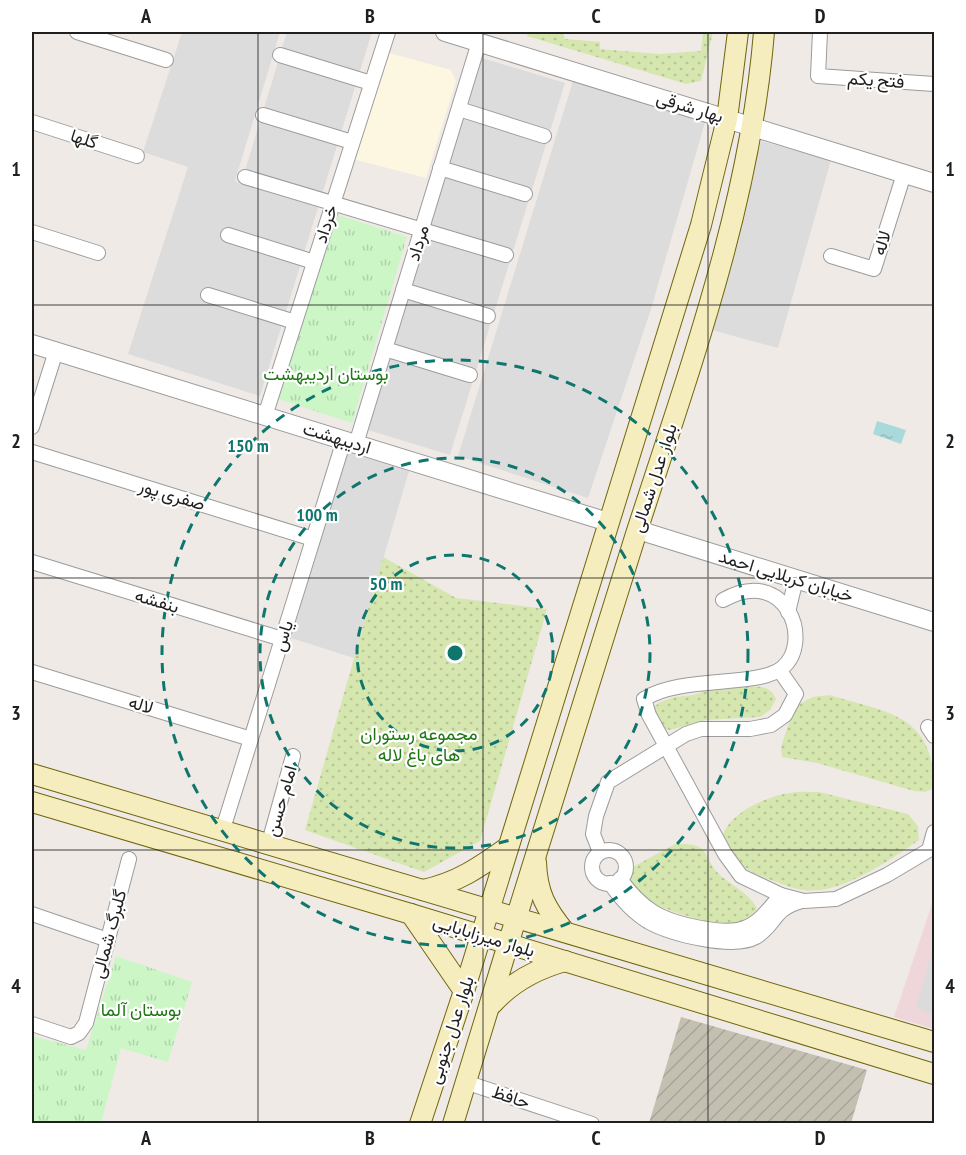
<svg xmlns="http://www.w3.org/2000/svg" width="966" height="1155" font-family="'PT Sans Narrow',Vazirmatn,sans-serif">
  <defs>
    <pattern id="construction-furrows" width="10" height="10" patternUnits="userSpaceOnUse" patternTransform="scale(1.5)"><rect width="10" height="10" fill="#c3c0b2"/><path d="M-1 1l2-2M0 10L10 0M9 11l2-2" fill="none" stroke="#a7a599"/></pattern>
    <pattern id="park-tufts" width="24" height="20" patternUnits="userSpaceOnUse" patternTransform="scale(1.5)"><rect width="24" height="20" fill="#ccf6c6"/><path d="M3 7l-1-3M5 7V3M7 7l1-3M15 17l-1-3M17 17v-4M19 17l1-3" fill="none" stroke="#afd2aa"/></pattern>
    <pattern id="garden-dots" width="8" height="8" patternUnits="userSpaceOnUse" patternTransform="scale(1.5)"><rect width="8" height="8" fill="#d5e6af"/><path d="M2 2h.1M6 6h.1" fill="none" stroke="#b6c596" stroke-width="1.8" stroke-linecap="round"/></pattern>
    <pattern id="water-ripples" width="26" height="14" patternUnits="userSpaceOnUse" patternTransform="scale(1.5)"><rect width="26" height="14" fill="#a9d9da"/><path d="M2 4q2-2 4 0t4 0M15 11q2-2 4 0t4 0" fill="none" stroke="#91babb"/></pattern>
  </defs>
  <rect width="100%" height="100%" fill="#efeae6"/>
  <g fill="#dddcdc">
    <path d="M182 32H280L235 181 241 184 287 32H372L260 396 128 354 188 167 143 152Z"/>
    <path d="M482 58 565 83 450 455 368 430Z"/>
    <path d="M573 81 706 119 651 309 588 498 458 456Z"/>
    <path d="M761 141 831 160 778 348 708 329Z"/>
    <path d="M346 452 409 471 354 658 291 638Z"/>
  </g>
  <path fill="#efd6da" d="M934 898V1029L894 1017Z"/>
  <path fill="#fdf7e1" d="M389 53 451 70 456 81 426 178 353 159 382 61Z"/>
  <path fill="url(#construction-furrows)" d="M681 1017 867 1070 851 1123H649Z"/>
  <g fill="url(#park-tufts)">
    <path d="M338 215 407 237 352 423 278 399Z"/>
    <path d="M116 956 192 982 168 1062 121 1048 101 1123H32V1036L86 1050Z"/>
  </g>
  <g fill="url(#garden-dots)">
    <path d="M528 32H563L565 39 600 42V49L659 54 701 51 703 32H713L701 81 686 84 527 36Z"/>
    <path d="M383 557 456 598 547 609 480 841 424 872 305 830Z"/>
    <path d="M749 686C761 687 771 686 776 699L770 710 760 717 706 720 670 730 661 728 653 713 654 707 660 702 675 697 693 695 716 688Z"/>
    <path d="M830 695C888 713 934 714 934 788L925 792 914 791 817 763 782 757 781 747 794 707 813 697Z"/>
    <path d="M819 792 908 814 918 826 919 840C893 858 851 887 819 890 803 892 788 887 774 881 745 871 737 864 722 838 728 813 767 796 790 793 800 791 810 792 819 792Z"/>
    <path d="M675 844C684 844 696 843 703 850 708 855 710 864 715 870 727 884 751 893 757 909 753 914 745 920 738 923 720 930 638 904 628 886 628 885 627 878 627 877L633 867Z"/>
  </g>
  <path fill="#dbdbdb" d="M934 944V1015L916 1008Z"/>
  <path fill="url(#water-ripples)" d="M877 421 906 430 901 444 873 434Z"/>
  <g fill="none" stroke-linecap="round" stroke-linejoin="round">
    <defs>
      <g id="minor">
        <path d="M77 32 166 60"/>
        <path d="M820 32 818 76 934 84"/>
        <path d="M280 55 371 83"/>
        <path d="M459 109 544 136"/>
        <path d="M263 115 352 142"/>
        <path d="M32 122 137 156"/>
        <path d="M440 168 525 194"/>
        <path d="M245 177 506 255"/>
        <path d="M32 232 98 253"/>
        <path d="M228 235 314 262"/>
        <path d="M831 256 874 269 904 174"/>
        <path d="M403 290 488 316"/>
        <path d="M208 295 295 322"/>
        <path d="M385 349 470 375"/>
        <path d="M265 416 388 32"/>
        <path d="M32 427 56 351"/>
        <path d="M356 444 479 42"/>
        <path d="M32 452 313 539"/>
        <path d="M32 562 282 639"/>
        <path d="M723 600C787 564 814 643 782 668 757 688 681 675 644 699L649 715 725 854 741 876 781 895 804 901 836 899 887 875 929 850 934 832"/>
        <path d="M788 612 796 579"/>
        <path d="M32 672 251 739"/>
        <path d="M928 727 934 736"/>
        <path d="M222 832 344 440"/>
        <path d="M268 846 293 756"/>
        <circle cx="609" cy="867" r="17"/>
        <path d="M600 852 593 834 596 816 608 782 686 734 701 729H750L771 725 785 715 796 694 780 671"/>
        <path d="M620 879C630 893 639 903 653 912 672 924 727 937 747 927 761 921 771 906 781 895"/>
        <path d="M610 883C621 899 632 912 649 922 671 934 733 950 756 937 777 924 772 909 802 901"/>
        <path d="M32 914 108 940"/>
        <path d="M32 1024 71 1037 79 1033 86 1023 129 859"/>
        <path d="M465 1082 592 1124"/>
      </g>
      <g id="tertiary">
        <path d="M445 32 934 183"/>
        <path d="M32 344 608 522"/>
        <path d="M638 530 934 622"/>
      </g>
      <g id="secondary">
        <path d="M32 774 934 1042"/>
        <path d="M32 802 411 914 934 1074"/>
        <path d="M536 862C537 893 546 909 565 932"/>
        <path d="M423 890C457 883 480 867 508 847"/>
        <path d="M411 914 464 991"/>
        <path d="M492 1004C512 982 536 969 565 961"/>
        <path d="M420 1124 464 991 701 225 727 119 738 32"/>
        <path d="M453 1124C513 927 574 730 636 534 689 370 750 205 764 32"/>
      </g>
    </defs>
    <use href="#minor" stroke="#9c9c9c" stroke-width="16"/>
    <use href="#tertiary" stroke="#9c9c9c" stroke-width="20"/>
    <use href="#secondary" stroke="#70660c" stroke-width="22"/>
    <use href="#minor" stroke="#fff" stroke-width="14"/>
    <use href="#tertiary" stroke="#fff" stroke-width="18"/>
    <use href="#secondary" stroke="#f5edbd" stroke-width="20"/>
  </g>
  <path fill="none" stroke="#1f1f1f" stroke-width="1.5" stroke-opacity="0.55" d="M258 32V1124M483 32V1124M708 32V1124M32 305H934M32 578H934M32 850H934"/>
  <g fill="none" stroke="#0f766e" stroke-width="3" stroke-dasharray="10 8">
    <circle cx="455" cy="653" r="98"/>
    <circle cx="455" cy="653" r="195"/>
    <circle cx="455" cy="653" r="293"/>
  </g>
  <g text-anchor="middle" stroke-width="4.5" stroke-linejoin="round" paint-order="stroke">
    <g font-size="18" fill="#1f1f1f" stroke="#fff">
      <text transform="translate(876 80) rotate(4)" y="6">فتح یکم</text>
      <text transform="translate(690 107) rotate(17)" y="6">بهار شرقی</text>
      <text transform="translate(84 139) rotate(18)" y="6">گلها</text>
      <text transform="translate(326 224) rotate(-72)" y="6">خرداد</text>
      <text transform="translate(418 243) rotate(-73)" y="6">مرداد</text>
      <text transform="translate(882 243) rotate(-73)" y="6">لاله</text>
      <text transform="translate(337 438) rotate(17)" y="6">اردیبهشت</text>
      <text transform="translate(654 478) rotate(-72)" y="6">بلوار عدل شمالی</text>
      <text transform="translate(172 495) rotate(17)" y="6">صفری پور</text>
      <text transform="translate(786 576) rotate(17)" y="6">خیابان کربلایی احمد</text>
      <text transform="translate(157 601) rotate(17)" y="6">بنفشه</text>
      <text transform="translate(283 636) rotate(-73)" y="6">یاس</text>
      <text transform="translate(141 705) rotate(17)" y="6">لاله</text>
      <text transform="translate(281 801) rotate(-74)" y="6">امام حسن</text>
      <text transform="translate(109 934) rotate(-75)" y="6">گلبرگ شمالی</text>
      <text transform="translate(484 936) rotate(17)" y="6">بلوار میرزابابایی</text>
      <text transform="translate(451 1030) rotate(-72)" y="6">بلوار عدل جنوبی</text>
      <text transform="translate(511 1097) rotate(18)" y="6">حافظ</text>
    </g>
    <g font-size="18" fill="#1f7713" stroke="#fff">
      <text x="326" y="380">بوستان اردیبهشت</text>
      <text x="419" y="740">مجموعه رستوران<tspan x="419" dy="21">های باغ لاله</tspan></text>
      <text x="141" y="1016">بوستان آلما</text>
    </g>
  </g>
  <circle cx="455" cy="653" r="9" fill="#0f766e" stroke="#fff" stroke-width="3"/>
  <g font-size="18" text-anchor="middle" font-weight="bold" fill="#0f766e" stroke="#fff" stroke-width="4.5" stroke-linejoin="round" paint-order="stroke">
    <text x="248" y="452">150 m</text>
    <text x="317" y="521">100 m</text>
    <text x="386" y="590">50 m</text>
  </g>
  <rect width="966" height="1155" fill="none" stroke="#ffffff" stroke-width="66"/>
  <rect x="33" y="33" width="900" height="1089" fill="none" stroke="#1f1f1f" stroke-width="2"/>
  <g font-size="20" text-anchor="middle" font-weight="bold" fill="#1f1f1f">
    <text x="146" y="23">A</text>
    <text x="370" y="23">B</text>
    <text x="596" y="23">C</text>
    <text x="820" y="23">D</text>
    <text x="16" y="176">1</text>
    <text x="950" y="176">1</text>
    <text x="16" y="448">2</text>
    <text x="950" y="448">2</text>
    <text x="16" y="720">3</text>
    <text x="950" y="720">3</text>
    <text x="16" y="993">4</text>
    <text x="950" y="993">4</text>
    <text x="146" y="1145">A</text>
    <text x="370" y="1145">B</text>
    <text x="596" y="1145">C</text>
    <text x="820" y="1145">D</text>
  </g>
</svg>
